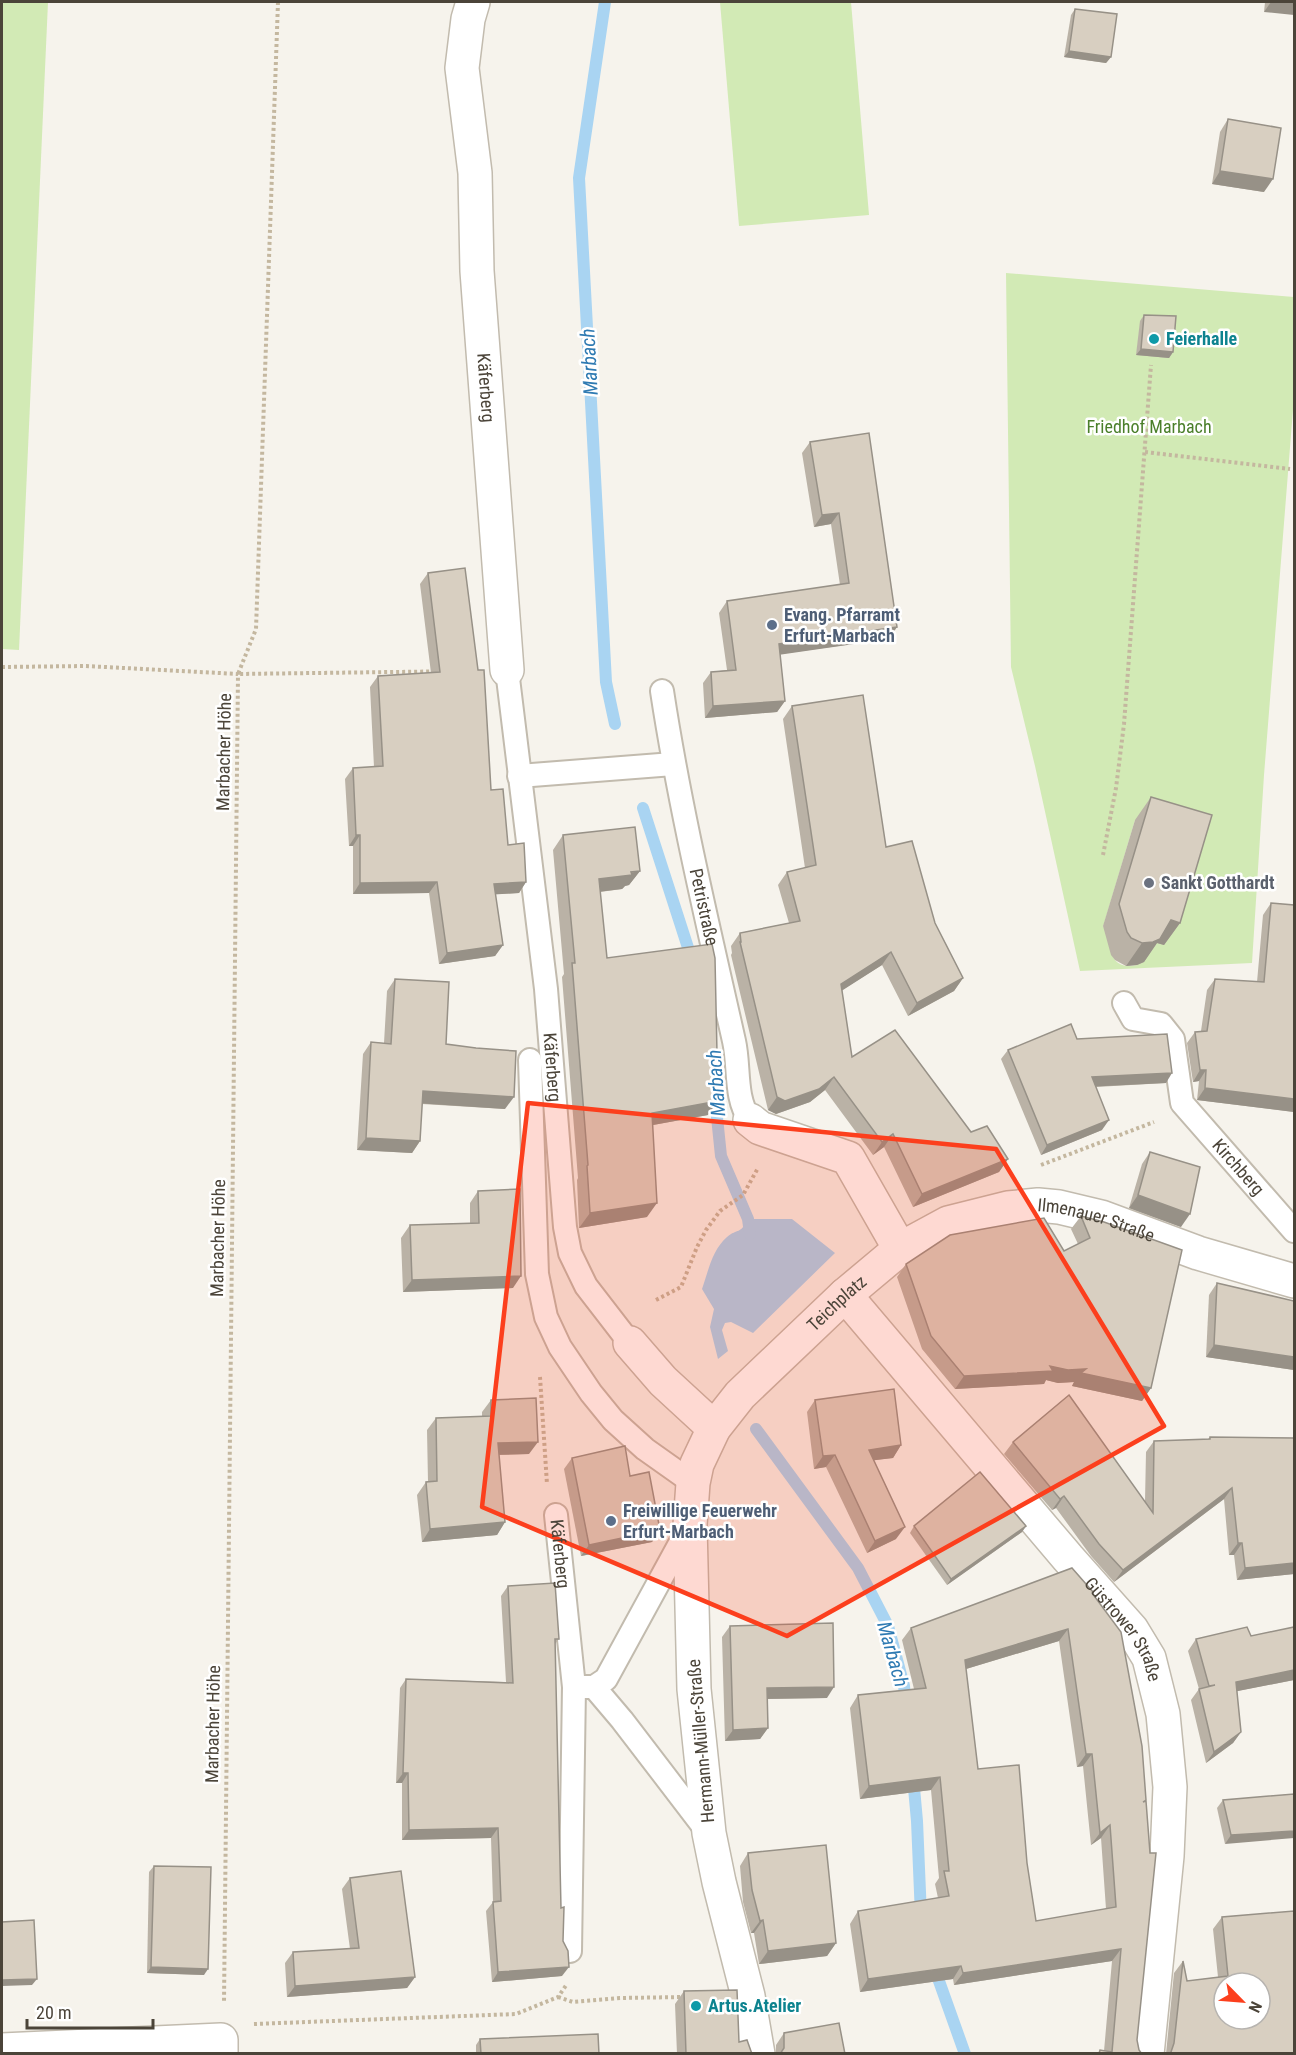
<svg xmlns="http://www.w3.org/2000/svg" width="1296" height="2055" font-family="'Roboto Condensed',sans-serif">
  <rect width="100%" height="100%" fill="#f6f3ec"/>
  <g fill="#d2eab5" fill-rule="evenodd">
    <path d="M2 2H48L19 650 2 649Z"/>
    <path d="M720 2H851L869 215 739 226Z"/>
    <path d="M1006 273 1294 297V397L1264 775 1252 963 1080 971 1035 766 1011 667ZM1135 820 1137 965C1112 971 1106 950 1115 931L1103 927Z"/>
  </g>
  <path fill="#a9d4f2" d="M748 1219H792L835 1253 753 1333 731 1322 725 1323 722 1330 728 1351 718 1359 710 1327 714 1309 702 1289C708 1272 712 1250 727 1237 738 1228 740 1235 748 1219Z"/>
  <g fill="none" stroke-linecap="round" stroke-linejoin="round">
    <g stroke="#a9d4f2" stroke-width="12">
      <path d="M605 2 579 178 606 682 615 724"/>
      <path d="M643 808 711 1019V1059L721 1156 748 1219 750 1234"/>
      <path d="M756 1429 858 1568 888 1626 904 1686 906 1706"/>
      <path d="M913 1777 917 1821 921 1916"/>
      <path d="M934 1967 965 2054"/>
    </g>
    <defs>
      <g id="service">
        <path id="s1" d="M507 670 546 989 565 1227 570 1253 586 1286 630 1343"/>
        <path id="s2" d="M662 691C680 809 708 925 734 1041 740 1067 734 1097 750 1120"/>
        <path d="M519 776 673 764"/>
        <path id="s3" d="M1124 1003 1133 1019 1161 1024 1173 1039 1182 1103 1294 1231"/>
        <path d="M530 1060 537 1274 546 1317 560 1347 591 1393 613 1420 645 1449 693 1483"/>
        <path id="s4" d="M556 1515 574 1687 570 1951"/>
        <path d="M574 1687H594L622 1720 707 1831"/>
        <path d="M594 1687 606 1679 689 1527"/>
      </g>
      <g id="minor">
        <path id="s5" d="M473 2 468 19 462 68 475 173 477 271 507 670"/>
        <path d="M750 1120 760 1128 848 1158 900 1249"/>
        <path id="s6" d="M845 1295 1068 1558 1132 1630 1149 1658 1163 1714 1170 1787 1167 1856 1147 2054"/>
        <path d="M630 1343 663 1381 714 1428"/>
        <path d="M2 2050 221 2040V2054"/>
      </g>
      <g id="tertiary">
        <path id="s7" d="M758 2054 748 1996 719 1882 709 1833 694 1689 690 1525 693 1483 697 1464 714 1428 740 1395 845 1295 900 1249 948 1223 1008 1208 1038 1205 1059 1207 1101 1217 1198 1253 1294 1281"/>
      </g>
    </defs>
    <use href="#service" stroke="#c2bbae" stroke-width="26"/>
    <use href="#minor" stroke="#c2bbae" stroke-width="36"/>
    <use href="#tertiary" stroke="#c2bbae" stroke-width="36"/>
    <g stroke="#c4b79f" stroke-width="4" stroke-dasharray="3 3" stroke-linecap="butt">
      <path d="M278 2 256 629 238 674 470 671"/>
      <path d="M1145 452 1290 469"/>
      <path d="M2 667 86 666 238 674 224 2002"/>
      <path d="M1103 855 1116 788 1124 724 1151 365"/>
      <path d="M1041 1165 1154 1122"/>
      <path d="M656 1300 681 1287 697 1247 706 1230 720 1211 743 1195 758 1168"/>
      <path d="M540 1377 547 1484"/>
      <path d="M558 1997 573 2002 620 1998 684 1997"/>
      <path d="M254 2024 516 2014 558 1997 567 1984"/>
    </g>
    <use href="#service" stroke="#fff" stroke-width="22"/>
    <use href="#minor" stroke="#fff" stroke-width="33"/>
    <use href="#tertiary" stroke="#fff" stroke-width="33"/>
  </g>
  <g fill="#bab2a6" fill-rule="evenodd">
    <path d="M1265 2H1294L1264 12Z"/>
    <path d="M1075 9 1111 57 1106 63 1064 57 1071 15Z"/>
    <path d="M1228 119 1264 192 1212 184 1220 132Z"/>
    <path d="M1144 315 1173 352 1169 358 1136 355 1140 321Z"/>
    <path d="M810 442 889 639 780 654 785 701 777 712 705 718 703 683 711 672 727 670 719 613 727 601 840 585 831 524 814 527 802 453Z"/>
    <path d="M428 573 491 790 508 845 526 882 519 893 495 894 503 945 495 956 439 964 429 893 353 894V846H349L345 779 353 768 374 767 370 687 378 676 431 673 420 584Z"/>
    <path d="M792 706 886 847 935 923 963 978 954 991 908 1016 882 965 842 990 852 1057 971 1132 1008 1159 999 1172 913 1207 884 1147 873 1155 825 1090 810 1102 776 1114 768 1110 731 955 732 953 731 946 740 933 789 923 778 885 787 872 805 868 783 719Z"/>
    <path d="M1151 797 1180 923 1164 945 1157 943 1144 962 1137 965 1126 966 1115 960 1111 955 1103 926 1135 820Z"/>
    <path d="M563 835 640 871 629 885 625 886 622 889 600 892 607 958 708 1115 653 1125 647 1217 579 1228 577 1180 578 1178 562 977 564 974 553 850Z"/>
    <path d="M1271 903 1294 1112 1197 1100 1199 1081 1193 1082 1187 1043 1195 1032 1201 1031 1207 990 1215 979 1257 982 1263 915Z"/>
    <path d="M395 979 446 1044 505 1109 422 1104 420 1141 412 1153 357 1150 363 1054 371 1042 384 1043 387 991Z"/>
    <path d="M1077 1039 1166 1083 1096 1087 1102 1130 1041 1155 1001 1059 1008 1050Z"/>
    <path d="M1150 1152 1181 1227 1129 1208 1142 1164Z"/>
    <path d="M478 1191 513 1288 403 1292 401 1238 410 1225 470 1223V1203Z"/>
    <path d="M1081 1216 1151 1388 1142 1401 1072 1386 1074 1382 1058 1383 1046 1380 1044 1384 955 1389 922 1349 897 1277 906 1264 1064 1251 1078 1244 1071 1229Z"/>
    <path d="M1217 1283 1294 1301V1370L1206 1357 1209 1295Z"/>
    <path d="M491 1400 529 1454 499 1455 505 1522 497 1535 422 1542 417 1495 426 1482H428L427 1430 436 1418 482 1416V1412Z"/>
    <path d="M815 1400 901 1445 893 1458 874 1460 896 1539 867 1553 826 1467 814 1469 807 1412Z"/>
    <path d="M1210 1437 1294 1438V1574L1237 1580 1234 1555H1229L1224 1499 1114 1582 1091 1556 1056 1508 1052 1510 1004 1454 1013 1442 1145 1501 1146 1452 1154 1441 1208 1439Z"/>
    <path d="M572 1458 630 1476 660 1530 652 1542 581 1556 564 1469Z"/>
    <path d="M914 1526H1026L1022 1532 947 1585 910 1533Z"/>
    <path d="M508 1586 559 1639 555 1644 562 1976 492 1982 486 1911 493 1902 491 1838 402 1840V1783H396L400 1688 406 1679 506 1682 501 1596Z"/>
    <path d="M1092 1593 1145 1801 1137 2040 1139 2050 1142 2054H1097L1100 2050 1104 2051 1112 1961 954 1985 953 1979 860 1992 850 1924 858 1911 938 1898 935 1884 939 1878 931 1790 860 1799 850 1708 858 1695 914 1689 902 1640 911 1628ZM1059 1641 1077 1767 1083 1766 1091 1845 1101 1838 1106 1909 1036 1921 1027 1863 978 1769 966 1669Z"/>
    <path d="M730 1626 827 1698 767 1699 768 1728 760 1739 725 1741 722 1637Z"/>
    <path d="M1294 1627V1680L1237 1691 1241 1732 1233 1743 1206 1763 1191 1700 1199 1689 1188 1651 1196 1639 1251 1636Z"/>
    <path d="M1294 1794 1225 1844 1217 1808 1223 1800Z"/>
    <path d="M748 1853 836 1943 827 1956 759 1964 754 1933H751L743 1902 740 1866Z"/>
    <path d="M154 1866 204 1975 147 1973 149 1872Z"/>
    <path d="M350 1878 415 1977 407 1988 287 1997 285 1963 293 1952 350 1949 342 1889Z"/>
    <path d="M1222 1917 1294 2054H1166L1174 1973 1183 1961 1187 1981 1218 1977 1213 1929Z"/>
    <path d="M684 1991 739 2042 752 2054H677L675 2004Z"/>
    <path d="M784 2033 845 2054H776V2045Z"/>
    <path d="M480 2039 599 2054H476V2045Z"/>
  </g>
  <g fill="#979187">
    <path d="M1271 2 1294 3V15L1264 12Z"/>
    <path d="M1069 51 1111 57 1106 63 1064 57Z"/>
    <path d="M1220 171 1273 179 1264 192 1212 184Z"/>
    <path d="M1141 349 1173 352 1169 358 1136 355Z"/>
    <path d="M839 513 831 524 814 527 822 515Z"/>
    <path d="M897 627 889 639 771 656 779 644Z"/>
    <path d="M785 701 777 712 705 718 713 706Z"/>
    <path d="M356 835H360L353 846H349Z"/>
    <path d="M640 871 629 885 625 886 622 889 589 893 599 879Z"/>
    <path d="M437 882 429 893 353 894 360 883Z"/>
    <path d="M526 882 519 893 486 895 494 884Z"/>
    <path d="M1171 920 1180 923 1164 945 1157 943 1144 962 1137 965 1126 966 1142 943Z"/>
    <path d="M503 945 495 956 439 964 447 953Z"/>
    <path d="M891 952 882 965 832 997 841 984Z"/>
    <path d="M963 978 954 991 908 1016 917 1003Z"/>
    <path d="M1200 1070H1206L1199 1081 1193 1082Z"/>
    <path d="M1172 1073 1166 1083 1085 1087 1092 1077Z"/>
    <path d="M834 1077 825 1090 810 1102 776 1114 768 1110 777 1097Z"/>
    <path d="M1205 1088 1294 1099V1112L1197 1100Z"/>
    <path d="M423 1091 514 1097 505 1109 415 1103Z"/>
    <path d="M718 1101 708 1115 642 1127 652 1113Z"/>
    <path d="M1109 1120 1102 1130 1041 1155 1047 1145Z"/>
    <path d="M893 1134 884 1147 873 1155 882 1142Z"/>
    <path d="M366 1138 420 1141 412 1153 357 1150Z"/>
    <path d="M1008 1159 999 1172 913 1207 922 1194Z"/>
    <path d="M1138 1195 1190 1214 1181 1227 1129 1208Z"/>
    <path d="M657 1203 647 1217 579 1228 590 1213Z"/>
    <path d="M521 1276 513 1288 403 1292 412 1280Z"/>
    <path d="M1214 1345 1294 1357V1370L1206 1357Z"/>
    <path d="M1050 1366 1086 1369 1151 1388 1142 1401 1072 1386 1074 1382 1058 1383 1046 1380 1044 1384 955 1389 964 1376Z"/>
    <path d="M538 1442 529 1454 489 1455 498 1443Z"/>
    <path d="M901 1445 893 1458 860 1462 869 1450Z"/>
    <path d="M835 1455 826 1467 814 1469 823 1456Z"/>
    <path d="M1232 1488 1224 1499 1114 1582 1123 1570Z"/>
    <path d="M1064 1496 1056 1508 1052 1510 1060 1499Z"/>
    <path d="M505 1522 497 1535 422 1542 430 1529Z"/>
    <path d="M1026 1526 1022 1532 947 1585 951 1579Z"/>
    <path d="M905 1527 896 1539 867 1553 875 1541Z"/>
    <path d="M660 1530 652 1542 581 1556 589 1545Z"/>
    <path d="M1238 1543H1242L1234 1555H1229Z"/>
    <path d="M1294 1563V1574L1237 1580 1245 1568Z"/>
    <path d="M1068 1629 1059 1641 956 1672 965 1660Z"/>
    <path d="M1294 1670V1680L1228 1693 1236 1682Z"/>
    <path d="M834 1687 827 1698 759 1699 767 1688Z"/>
    <path d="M768 1728 760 1739 725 1741 733 1730Z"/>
    <path d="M1241 1732 1233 1743 1206 1763 1214 1752Z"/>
    <path d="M1086 1754H1092L1083 1766 1077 1767Z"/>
    <path d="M403 1773H408L402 1783H396Z"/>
    <path d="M940 1777 931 1790 860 1799 869 1786Z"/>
    <path d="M1110 1825 1101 1838 1091 1845 1100 1833Z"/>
    <path d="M498 1828 491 1838 402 1840 409 1830Z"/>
    <path d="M1294 1831V1838L1225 1844 1231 1835Z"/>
    <path d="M763 1920 754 1933H751L760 1921Z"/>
    <path d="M836 1943 827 1956 759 1964 768 1951Z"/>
    <path d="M1121 1949 1112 1961 954 1985 963 1973Z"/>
    <path d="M961 1966 953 1979 860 1992 868 1979Z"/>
    <path d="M151 1967 208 1969 204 1975 147 1973Z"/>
    <path d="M569 1967 562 1976 492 1982 498 1972Z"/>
    <path d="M415 1977 407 1988 287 1997 295 1986Z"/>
    <path d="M37 1979 32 1985 2 1986V1980Z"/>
  </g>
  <g fill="#d8cfc1" stroke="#979187" stroke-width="1.5" fill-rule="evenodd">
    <path d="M1281 2H1294V3Z"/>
    <path d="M1075 9 1117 14 1111 57 1069 51Z"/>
    <path d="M1228 119 1281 128 1273 179 1220 171Z"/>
    <path d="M1144 315 1176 316 1173 352 1141 349Z"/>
    <path d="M869 433 897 627 779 644 785 701 713 706 711 672 736 670 727 601 849 583 839 513 822 515 810 442Z"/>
    <path d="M465 568 478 670H484L491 790 503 789 508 845 524 843 526 882 494 884 503 945 447 953 437 882 360 883V835H356L353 768 383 766 378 676 440 672 428 573Z"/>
    <path d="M863 695 886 847 912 841 935 923 963 978 917 1003 891 952 841 984 852 1057 895 1030 971 1132 987 1126 1008 1159 922 1194 893 1134 882 1142 834 1077 819 1089 785 1101 777 1097 740 942H741L740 933 800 921 787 872 816 865 792 706Z"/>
    <path d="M1151 797 1212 815 1180 923 1171 920 1160 939 1153 942 1142 943 1131 938 1127 932 1119 904Z"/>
    <path d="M635 827 640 871 631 872 632 875 599 879 607 958 712 944 715 958 718 1101 652 1113 657 1203 590 1213 587 1166 588 1165 572 963H575L563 835Z"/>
    <path d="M1271 903 1294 905V1099L1205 1088 1206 1070H1200L1195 1032 1207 1031 1215 979 1264 982Z"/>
    <path d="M395 979 449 982 446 1044 476 1048 516 1051 514 1097 423 1091 420 1141 366 1138 371 1042 391 1044Z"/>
    <path d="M1071 1024 1077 1039 1167 1034 1172 1073 1092 1077 1109 1120 1047 1145 1008 1050Z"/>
    <path d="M1150 1152 1200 1167 1190 1214 1138 1195Z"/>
    <path d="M520 1189 521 1276 412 1280 410 1225 479 1223 478 1191Z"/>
    <path d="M1081 1216 1104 1222 1182 1250 1151 1388 1081 1373 1086 1369 1068 1370 1050 1366 1053 1371 964 1376 931 1336 906 1264 950 1235 1044 1218 1064 1251 1090 1238Z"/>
    <path d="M1217 1283 1294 1301V1357L1214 1345Z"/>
    <path d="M894 1389 901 1445 869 1450 905 1527 875 1541 835 1455 823 1456 815 1400Z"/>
    <path d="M1069 1395 1153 1513 1154 1441 1210 1439V1437L1294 1438V1563L1245 1568 1242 1543H1238L1232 1488 1123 1570 1099 1544 1064 1496 1060 1499 1013 1442Z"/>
    <path d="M536 1398 538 1442 498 1443 505 1522 430 1529 426 1482 437 1481 436 1418 491 1416V1400Z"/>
    <path d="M625 1446 630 1476 649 1472 660 1530 589 1545 572 1458Z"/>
    <path d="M980 1472 1026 1526 951 1579 914 1526Z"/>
    <path d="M1072 1568 1093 1592 1092 1593 1121 1632 1142 1746 1146 1800 1143 1802 1146 1801 1150 1853H1156L1137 2040 1139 2050 1142 2054H1099L1100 2050 1112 2052 1121 1949 963 1973 961 1966 868 1979 858 1911 949 1896 944 1871H949L940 1777 869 1786 858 1695 926 1688 911 1628ZM1068 1629 1086 1754H1092L1100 1833 1110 1825 1116 1907 1036 1921 1027 1863 1019 1765 978 1769 965 1660Z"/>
    <path d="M555 1583 559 1639H555L561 1908 564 1907 563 1941 568 1951 569 1967 498 1972 493 1902 501 1901 498 1828 409 1830 408 1773H403L406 1679 513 1683 508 1586Z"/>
    <path d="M833 1623 834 1687 767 1688 768 1728 733 1730 730 1626Z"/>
    <path d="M1247 1627 1251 1636 1294 1627V1670L1236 1682 1241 1732 1214 1752 1199 1689 1215 1685 1209 1686 1196 1639Z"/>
    <path d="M1294 1794V1831L1231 1835 1223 1800Z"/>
    <path d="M826 1845 836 1943 768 1951 763 1920 760 1921 752 1890 748 1853Z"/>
    <path d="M154 1866 211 1867 208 1969 151 1967Z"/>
    <path d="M401 1871 415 1977 295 1986 293 1952 359 1948 350 1878Z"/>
    <path d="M1294 1911V2054H1169L1171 2052 1174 2043 1183 1961 1187 1981 1228 1976 1222 1917ZM1224 1983H1260V2019H1224Z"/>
    <path d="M34 1920 37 1979 2 1980V1922Z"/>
    <path d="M737 1990 739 2042 747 2040 752 2054H686L684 1991Z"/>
    <path d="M839 2023 845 2054H780L784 2048V2033Z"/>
    <path d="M598 2034 599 2054H481L480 2039Z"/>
  </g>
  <path fill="#fc3f1d" fill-opacity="0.2" stroke="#fc3f1d" stroke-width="4.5" stroke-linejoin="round" d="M528 1103 996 1149 1164 1426 787 1636 482 1507Z"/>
  <g fill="#0f9aa8" stroke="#fff" stroke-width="2">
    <circle cx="1154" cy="339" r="6"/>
    <circle cx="696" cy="2006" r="6"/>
  </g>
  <g fill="#5c6f8a" stroke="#fff" stroke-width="2">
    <circle cx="772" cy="625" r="6"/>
    <circle cx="611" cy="1521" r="6"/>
  </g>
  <circle fill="#6b7280" stroke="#fff" stroke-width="2" cx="1149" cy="883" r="6"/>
  <g text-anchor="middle" stroke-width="5" stroke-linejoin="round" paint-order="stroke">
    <g font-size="18" font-weight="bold" fill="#0d838f" stroke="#fff" text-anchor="start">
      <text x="1166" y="345">Feierhalle</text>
      <text x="708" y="2012">Artus.Atelier</text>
    </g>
    <g font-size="18" fill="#4b4439" stroke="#fff">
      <text dy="6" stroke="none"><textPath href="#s5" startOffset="388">Käferberg</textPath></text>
      <text transform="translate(224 752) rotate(-89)" y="6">Marbacher Höhe</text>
      <text dy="6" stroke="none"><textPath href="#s2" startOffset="220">Petristraße</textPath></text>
      <text dy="6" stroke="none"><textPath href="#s1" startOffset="400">Käferberg</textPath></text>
      <text dy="6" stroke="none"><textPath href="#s3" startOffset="216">Kirchberg</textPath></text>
      <text dy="6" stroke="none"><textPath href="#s7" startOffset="1102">Ilmenauer Straße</textPath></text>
      <text transform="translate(218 1238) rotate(-89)" y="6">Marbacher Höhe</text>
      <text dy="6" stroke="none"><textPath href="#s7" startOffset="812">Teichplatz</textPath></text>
      <text dy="6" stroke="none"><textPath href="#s4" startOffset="39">Käferberg</textPath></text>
      <text dy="6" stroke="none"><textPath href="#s6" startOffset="436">Güstrower Straße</textPath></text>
      <text transform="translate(213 1724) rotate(-89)" y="6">Marbacher Höhe</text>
      <text transform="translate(701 1741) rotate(-95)" y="6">Hermann-Müller-Straße</text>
    </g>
    <g font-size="18" fill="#4a7f2a" stroke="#fff">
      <text x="1149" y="433">Friedhof Marbach</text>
    </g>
    <g font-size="18" font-weight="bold" fill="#4e5e75" stroke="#fff" text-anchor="start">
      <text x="784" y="621">Evang. Pfarramt<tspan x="784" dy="21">Erfurt-Marbach</tspan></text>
      <text x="623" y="1517">Freiwillige Feuerwehr<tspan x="623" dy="21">Erfurt-Marbach</tspan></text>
    </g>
    <g font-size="18" font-weight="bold" fill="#5b616d" stroke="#fff" text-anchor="start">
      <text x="1161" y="889">Sankt Gotthardt</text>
    </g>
    <g font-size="20" font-style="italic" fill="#2e7ab2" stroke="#fff">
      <text transform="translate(589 362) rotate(-93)" y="7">Marbach</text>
      <text transform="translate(716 1083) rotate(-94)" y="7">Marbach</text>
      <text transform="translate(893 1654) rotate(74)" y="7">Marbach</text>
    </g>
  </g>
  <rect width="1296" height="2055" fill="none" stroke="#4b4439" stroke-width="6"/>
  <g transform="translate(1242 2001) rotate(115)"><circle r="28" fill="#ffffff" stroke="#b7b4b0" stroke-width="1.5"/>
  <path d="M0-4.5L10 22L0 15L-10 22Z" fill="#fc3f1d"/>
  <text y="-9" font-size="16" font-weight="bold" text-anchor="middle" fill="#4b4439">N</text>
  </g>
  <path d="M27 2019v9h126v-9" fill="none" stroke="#4b4439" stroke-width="3"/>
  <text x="36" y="2019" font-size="18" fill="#4b4439" stroke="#ffffff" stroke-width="4.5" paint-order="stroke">20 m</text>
</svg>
